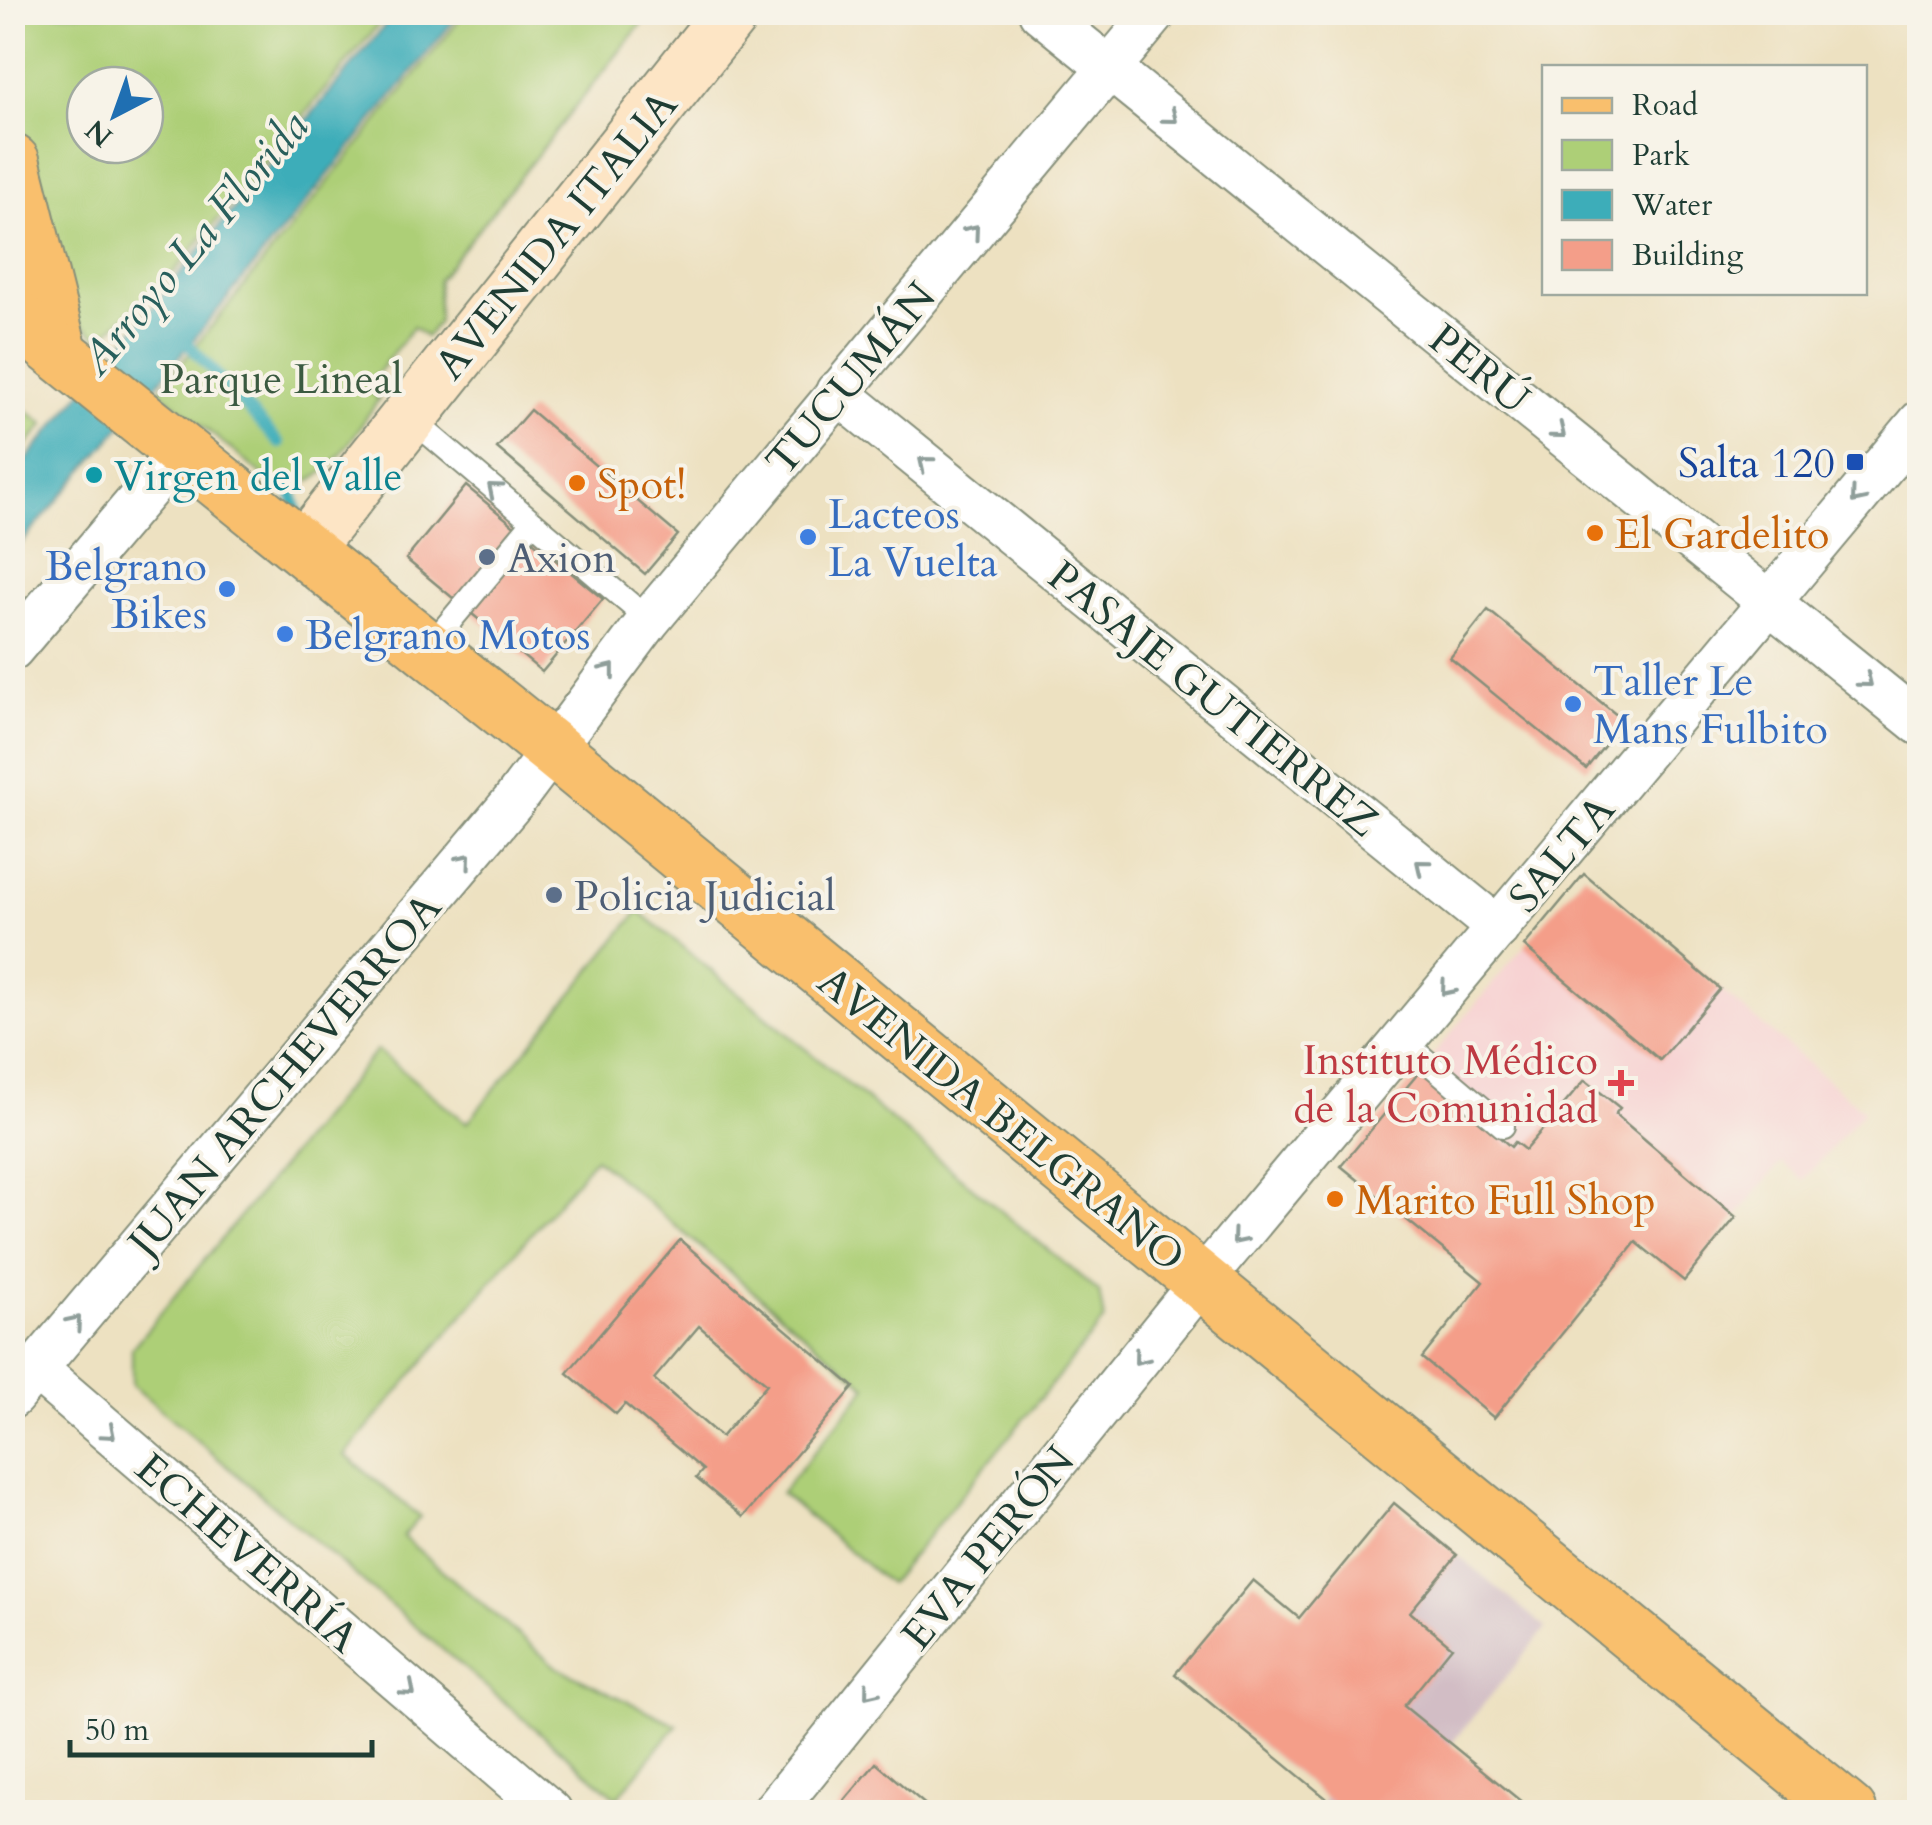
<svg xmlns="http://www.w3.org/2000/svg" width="1932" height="1825" font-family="Cardo,serif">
  <rect width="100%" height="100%" fill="#f7f3e8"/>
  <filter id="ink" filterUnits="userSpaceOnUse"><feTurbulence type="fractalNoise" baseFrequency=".01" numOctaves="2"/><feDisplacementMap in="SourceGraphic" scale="20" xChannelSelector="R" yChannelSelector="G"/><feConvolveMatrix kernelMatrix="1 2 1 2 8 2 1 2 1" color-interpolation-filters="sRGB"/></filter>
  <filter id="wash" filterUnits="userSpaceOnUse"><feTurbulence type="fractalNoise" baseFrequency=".0048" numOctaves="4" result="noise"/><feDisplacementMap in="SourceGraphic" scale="40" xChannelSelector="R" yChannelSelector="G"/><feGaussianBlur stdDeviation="2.25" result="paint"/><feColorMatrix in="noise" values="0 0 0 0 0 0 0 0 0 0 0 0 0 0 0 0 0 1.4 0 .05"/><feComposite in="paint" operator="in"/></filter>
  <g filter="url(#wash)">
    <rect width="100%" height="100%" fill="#ede1c1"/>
    <path fill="#f7cfd0" d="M1584 874 1864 1111 1803 1180 1781 1162 1684 1281 1636 1242 1593 1295 1378 1121Z"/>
    <path fill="#d2bdc5" d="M1394 1503 1546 1628 1451 1744 1534 1812H1314L1325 1798 1175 1674 1299 1618Z"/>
    <g fill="#adcf77" stroke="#668656" stroke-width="2.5" fill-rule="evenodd">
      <path d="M13 13H388L176 270 100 339 73 318 35 159 13 125ZM85 85H145V145H85Z"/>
      <path d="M465 13H650L438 280V322L426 337 413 327 366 388 379 399C361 423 338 468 311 480 298 486 283 483 270 481L159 391Z"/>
      <path d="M13 401 45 424 13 462 12 401Z"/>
      <path d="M639 911 1099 1292 1104 1320 889 1584 781 1493 867 1387 595 1158 345 1455 420 1517 403 1537 556 1667 677 1725 617 1798 132 1385V1348L377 1050 467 1123Z"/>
    </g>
    <path fill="#3dadb9" stroke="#2e7576" stroke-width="2.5" d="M395 13H460L165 375 13 553V476Z"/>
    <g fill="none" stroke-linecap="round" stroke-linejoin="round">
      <g stroke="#3dadb9" stroke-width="12">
        <path d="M179 334 279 443"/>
        <path d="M290 484 299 522"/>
      </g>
    </g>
    <g id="blocks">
      <g fill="#f49e89" fill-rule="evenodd">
        <path d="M530 410 678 535 645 574 497 448Z"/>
        <path d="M466 486 603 599 542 672 406 559Z"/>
        <path d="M1488 610 1624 721 1586 769 1450 658Z"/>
        <path d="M1584 874 1720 989 1660 1060 1524 946Z"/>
        <path d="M1421 1070 1511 1147 1515 1142 1525 1150 1585 1080 1620 1108 1615 1114 1736 1217 1684 1281 1636 1242 1494 1418 1422 1358 1483 1282 1341 1166Z"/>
        <path d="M680 1240 854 1387 743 1517 696 1478 703 1470 625 1404 616 1414 567 1373ZM699 1326 767 1384 721 1437 654 1379Z"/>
        <path d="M1394 1503 1457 1555 1410 1612 1452 1647 1404 1706 1534 1812H1343L1175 1674 1253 1580 1299 1618Z"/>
        <path d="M876 1763 934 1812H888L881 1806 876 1812H835Z"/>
      </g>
    </g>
  </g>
  <g filter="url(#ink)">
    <use href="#blocks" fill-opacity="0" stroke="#868f7a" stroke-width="2.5"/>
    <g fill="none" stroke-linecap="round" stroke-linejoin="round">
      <defs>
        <g id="lane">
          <path d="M409 417 649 620"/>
          <path d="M428 648 533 522"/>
          <path d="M1403 1041 1503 1126"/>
        </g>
        <g id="street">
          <path d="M1040 12 1920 724"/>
          <path d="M837 392 1498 928"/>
          <path d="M12 649 181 450"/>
          <path d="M36 1369 551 1812"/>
          <path d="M12 1397 513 802 649 620 1156 12"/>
          <path d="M773 1812 1201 1282 1920 422"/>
        </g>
        <path id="secondary" d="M304 549 732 12"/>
        <g id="primary">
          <path d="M12 162 60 353"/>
          <path d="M12 315 551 748 1849 1812"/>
        </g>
      </defs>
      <use href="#lane" stroke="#868f7a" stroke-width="26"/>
      <use href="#street" stroke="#868f7a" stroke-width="46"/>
      <use href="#secondary" stroke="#868f7a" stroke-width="59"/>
      <use href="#primary" stroke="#868f7a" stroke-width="59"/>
      <use href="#lane" stroke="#fff" stroke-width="22"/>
      <use href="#street" stroke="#fff" stroke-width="42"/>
      <use href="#secondary" stroke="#fde5c5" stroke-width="55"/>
      <use href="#primary" stroke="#f9bf6d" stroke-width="55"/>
    </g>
    <defs><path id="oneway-chevron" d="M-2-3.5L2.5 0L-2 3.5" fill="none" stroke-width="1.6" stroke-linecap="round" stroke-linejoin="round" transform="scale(2.5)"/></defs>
    <g stroke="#8f9e9a">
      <use href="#oneway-chevron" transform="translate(1171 117) rotate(39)"/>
      <use href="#oneway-chevron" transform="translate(973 231) rotate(-50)"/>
      <use href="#oneway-chevron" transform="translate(1559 432) rotate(39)"/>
      <use href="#oneway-chevron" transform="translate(925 463) rotate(-141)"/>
      <use href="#oneway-chevron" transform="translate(494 489) rotate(-140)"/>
      <use href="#oneway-chevron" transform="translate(1857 497) rotate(130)"/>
      <use href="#oneway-chevron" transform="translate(609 670) rotate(-52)"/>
      <use href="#oneway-chevron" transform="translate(1866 681) rotate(39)"/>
      <use href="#oneway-chevron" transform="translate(465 860) rotate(-50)"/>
      <use href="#oneway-chevron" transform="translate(1422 866) rotate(-141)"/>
      <use href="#oneway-chevron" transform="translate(1447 989) rotate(130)"/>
      <use href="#oneway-chevron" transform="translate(1238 1238) rotate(130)"/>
      <use href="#oneway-chevron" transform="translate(75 1322) rotate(-50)"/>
      <use href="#oneway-chevron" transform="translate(1140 1358) rotate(129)"/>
      <use href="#oneway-chevron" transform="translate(109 1433) rotate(41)"/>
      <use href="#oneway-chevron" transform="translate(409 1690) rotate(41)"/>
      <use href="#oneway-chevron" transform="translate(870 1692) rotate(129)"/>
    </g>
  </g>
  <rect fill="#1a4fb4" stroke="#f7f3e8" stroke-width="4" x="1845" y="452" width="20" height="20" rx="5"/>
  <circle fill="#0f9aa8" stroke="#f7f3e8" stroke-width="4" cx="94" cy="475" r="10"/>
  <g fill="#e8710a" stroke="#f7f3e8" stroke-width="4">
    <circle cx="577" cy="483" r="10"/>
    <circle cx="1595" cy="533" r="10"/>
    <circle cx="1335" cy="1199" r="10"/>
  </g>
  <g fill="#3f7fe0" stroke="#f7f3e8" stroke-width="4">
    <circle cx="808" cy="537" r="10"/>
    <circle cx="227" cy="589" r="10"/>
    <circle cx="285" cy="634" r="10"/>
    <circle cx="1573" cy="704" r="10"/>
  </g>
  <g fill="#5c6f8a" stroke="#f7f3e8" stroke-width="4">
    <circle cx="487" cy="557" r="10"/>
    <circle cx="554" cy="895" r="10"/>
  </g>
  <path fill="#e0444e" stroke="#f7f3e8" stroke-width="4" d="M1616 1068h10v10h10v10h-10v10h-10v-10h-10v-10h10z"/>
  <g text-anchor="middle" stroke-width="8" stroke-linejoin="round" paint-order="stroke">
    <g font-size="42" fill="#1f3d34" stroke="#f7f3e8">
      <text transform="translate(555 234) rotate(-51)" y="15">AVENIDA ITALIA</text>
      <text transform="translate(1480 368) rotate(39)" y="15">PERÚ</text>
      <text transform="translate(850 378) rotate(-50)" y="15">TUCUMÁN</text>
      <text transform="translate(1214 698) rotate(39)" y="15">PASAJE GUTIERREZ</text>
      <text transform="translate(1561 853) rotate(-50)" y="15">SALTA</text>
      <text transform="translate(284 1074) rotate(-50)" y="15">JUAN ARCHEVERROA</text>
      <text transform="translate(1002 1118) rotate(39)" y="15">AVENIDA BELGRANO</text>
      <text transform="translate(987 1547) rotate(-51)" y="15">EVA PERÓN</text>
      <text transform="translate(248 1552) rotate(41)" y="15">ECHEVERRÍA</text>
    </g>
    <g font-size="42" fill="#3b5a41" stroke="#f7f3e8">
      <text x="281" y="393">Parque Lineal</text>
    </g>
    <g font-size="42" fill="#164399" stroke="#f7f3e8" text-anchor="end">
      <text x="1835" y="477">Salta 120</text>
    </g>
    <g font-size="42" fill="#0d838f" stroke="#f7f3e8" text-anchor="start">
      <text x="114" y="490">Virgen del Valle</text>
    </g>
    <g font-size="42" fill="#c56008" stroke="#f7f3e8" text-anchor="start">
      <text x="597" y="498">Spot!</text>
      <text x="1615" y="548">El Gardelito</text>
      <text x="1355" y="1214">Marito Full Shop</text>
    </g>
    <g font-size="42" fill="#366cbe" stroke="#f7f3e8" text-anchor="start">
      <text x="828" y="528">Lacteos<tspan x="828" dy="48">La Vuelta</tspan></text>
      <text x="207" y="580" text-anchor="end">Belgrano<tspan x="207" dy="48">Bikes</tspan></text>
      <text x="305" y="649">Belgrano Motos</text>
      <text x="1593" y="695">Taller Le<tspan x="1593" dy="48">Mans Fulbito</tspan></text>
    </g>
    <g font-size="42" fill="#4e5e75" stroke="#f7f3e8" text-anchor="start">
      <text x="507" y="572">Axion</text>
      <text x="574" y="910">Policia Judicial</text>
    </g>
    <g font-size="42" fill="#be3a42" stroke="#f7f3e8" text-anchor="end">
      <text x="1598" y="1074">Instituto Médico<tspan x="1598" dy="48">de la Comunidad</tspan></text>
    </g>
    <g font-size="45" font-style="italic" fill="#285f5c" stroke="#f7f3e8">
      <text transform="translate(193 242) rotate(-50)" y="16">Arroyo La Florida</text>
    </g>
  </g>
  <rect width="1932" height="1825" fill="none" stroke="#f7f3e8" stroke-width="50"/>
  <rect x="1542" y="65" width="325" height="230" fill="#f7f3e8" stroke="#a1aaa0" stroke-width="2.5"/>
  <rect x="1562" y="98" width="50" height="15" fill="#f9bf6d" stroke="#a1aaa0" stroke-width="2.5"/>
  <text x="1632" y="115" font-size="30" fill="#1f3d34">Road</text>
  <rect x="1562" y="140" width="50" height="30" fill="#adcf77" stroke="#a1aaa0" stroke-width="2.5"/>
  <text x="1632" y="165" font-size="30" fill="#1f3d34">Park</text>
  <rect x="1562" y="190" width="50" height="30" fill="#3dadb9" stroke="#a1aaa0" stroke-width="2.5"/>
  <text x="1632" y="215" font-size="30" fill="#1f3d34">Water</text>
  <rect x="1562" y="240" width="50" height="30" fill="#f49e89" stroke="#a1aaa0" stroke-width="2.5"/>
  <text x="1632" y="265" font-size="30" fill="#1f3d34">Building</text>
  <g transform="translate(115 115) rotate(221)"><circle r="48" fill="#f7f3e8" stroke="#a1aaa0" stroke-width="2.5"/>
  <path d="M0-8L18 38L0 25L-18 38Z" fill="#1f6fb2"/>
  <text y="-15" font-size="28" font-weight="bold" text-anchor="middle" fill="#1f3d34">N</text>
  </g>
  <path d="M70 1740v15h302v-15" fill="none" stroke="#1f3d34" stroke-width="5"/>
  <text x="85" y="1740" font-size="30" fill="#1f3d34" stroke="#f7f3e8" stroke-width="8" paint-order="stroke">50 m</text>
</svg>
